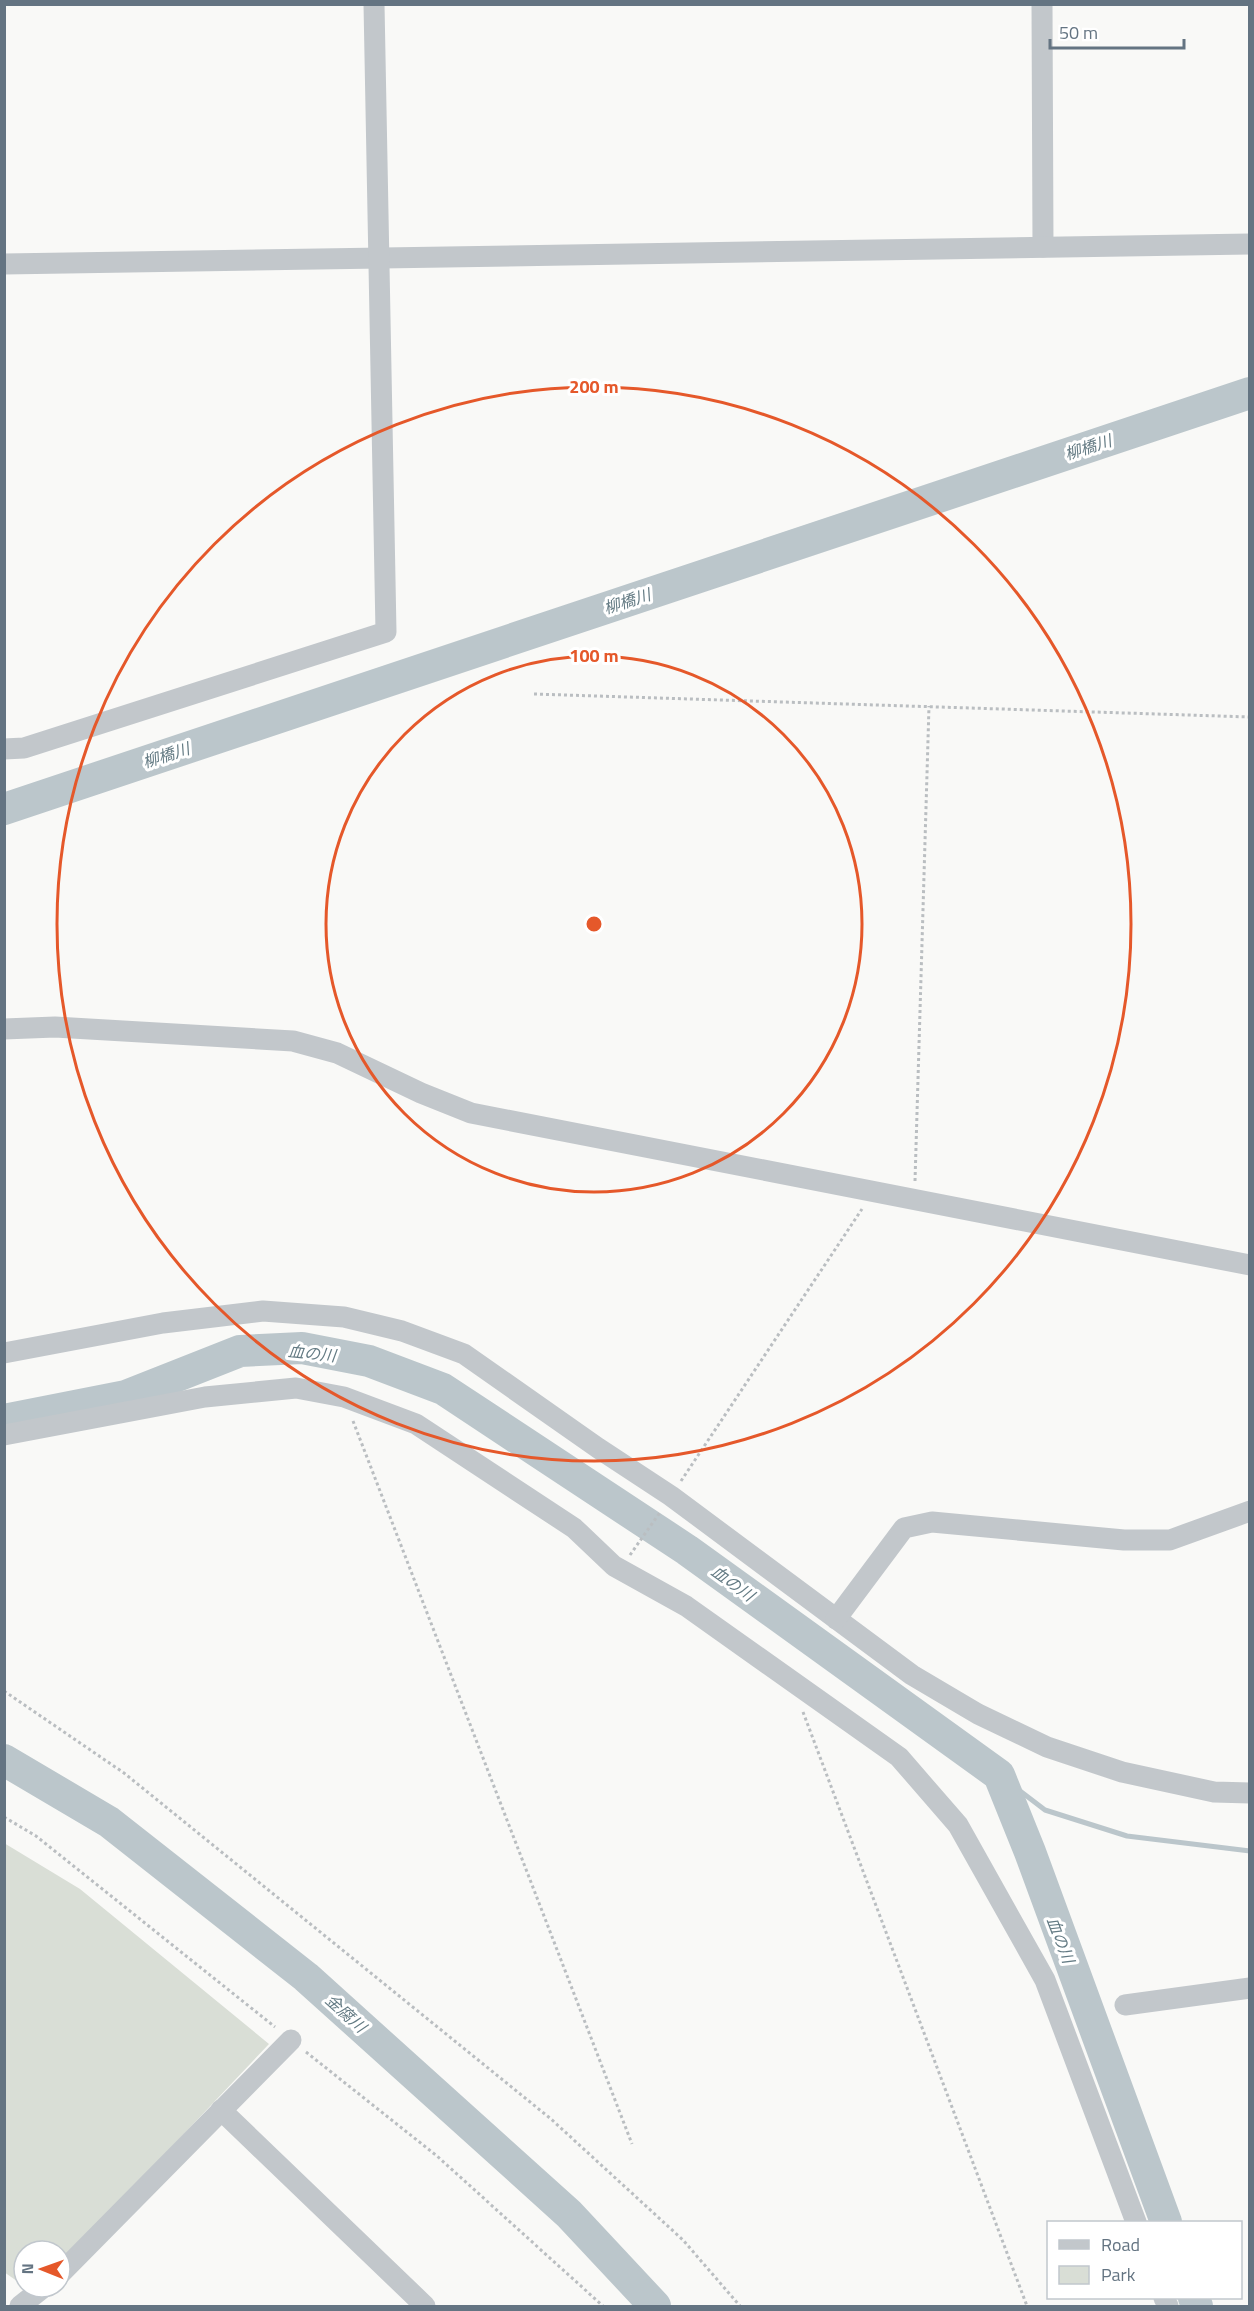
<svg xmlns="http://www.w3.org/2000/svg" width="1254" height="2311" font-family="'Titillium Web','Noto Sans JP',sans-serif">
  <rect width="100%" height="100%" fill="#f9f9f7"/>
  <path fill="#d9ded6" d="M4 1843 80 1889 269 2044 73 2251 60 2261V2251H24V2286L4 2272Z"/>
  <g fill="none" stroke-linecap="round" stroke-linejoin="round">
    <path stroke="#bbc6cb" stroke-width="5" d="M999 1775 1045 1810 1127 1836 1250 1851"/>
    <g stroke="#bbc6cb" stroke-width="32">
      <path d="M4 809 1250 393"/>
      <path d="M4 1420 126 1396 240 1351 302 1348 369 1361 443 1389 687 1550 999 1775 1030 1852 1166 2222"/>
      <path d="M4 1760 109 1822 306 1977 569 2214 655 2306"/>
      <path d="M1194 2298 1197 2306"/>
    </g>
    <g stroke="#babec1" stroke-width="3" stroke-dasharray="3 3" stroke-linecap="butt">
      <path d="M534 694 1250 717"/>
      <path d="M915 1181 929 706"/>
      <path d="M353 1421 632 2144"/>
      <path d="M681 1481 862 1209"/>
      <path d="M630 1555 661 1511"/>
      <path d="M4 1691 124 1773 551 2119 683 2240 740 2306"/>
      <path d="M803 1712 1027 2306"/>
      <path d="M4 1817 36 1836 275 2027"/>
      <path d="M306 2052 437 2156 603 2306"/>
    </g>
    <g stroke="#c2c7cb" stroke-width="21">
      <path d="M1042 4 1043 247"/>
      <path d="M4 264 1250 244"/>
      <path d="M4 749 24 748 386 632 374 4"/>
      <path d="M4 1029 55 1027 293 1041 337 1053 421 1093 471 1113 1250 1265"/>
      <path d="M4 1353 163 1323 263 1311 344 1317 402 1331 464 1354 598 1448 671 1496 912 1675 978 1714 1047 1747 1122 1772 1214 1792 1250 1793"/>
      <path d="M4 1435 205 1397 296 1388 344 1397 416 1424 574 1528 614 1566 686 1606 899 1757 958 1825 1045 1980 1136 2222"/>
      <path d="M836 1619 904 1528 932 1522 1124 1540H1170L1250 1511"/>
      <path d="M1125 2005 1250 1988"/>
      <path d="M221 2110 425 2306"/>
      <path d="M60 2274 291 2040"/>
      <path d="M1164 2298 1168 2306"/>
      <path d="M20 2306 44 2287"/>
    </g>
  </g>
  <g fill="none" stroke="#e5582a" stroke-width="3">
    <circle cx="594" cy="924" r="268"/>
    <circle cx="594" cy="924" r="537"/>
  </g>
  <g text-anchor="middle" stroke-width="6" stroke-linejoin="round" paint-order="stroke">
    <g font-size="16" font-style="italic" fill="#637a83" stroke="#fff">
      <text transform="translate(1088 447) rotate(-18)" y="6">柳橋川</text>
      <text transform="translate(627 601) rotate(-18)" y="6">柳橋川</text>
      <text transform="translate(166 755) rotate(-18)" y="6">柳橋川</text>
      <text transform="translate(312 1353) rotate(6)" y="6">血の川</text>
      <text transform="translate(733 1583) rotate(36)" y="6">血の川</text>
      <text transform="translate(1061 1940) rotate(69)" y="6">血の川</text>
      <text transform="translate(346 2013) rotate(42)" y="6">金腐川</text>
    </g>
  </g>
  <circle cx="594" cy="924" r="9" fill="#e5582a" stroke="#fff" stroke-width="3"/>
  <g font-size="18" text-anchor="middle" font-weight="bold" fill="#e5582a" stroke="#fff" stroke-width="6" stroke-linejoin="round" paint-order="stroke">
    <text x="594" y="393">200 m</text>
    <text x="594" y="662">100 m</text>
  </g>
  <rect width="1254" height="2311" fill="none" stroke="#647482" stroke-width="12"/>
  <rect x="1047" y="2221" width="195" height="78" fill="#ffffff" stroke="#c1c7cd" stroke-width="1.5"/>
  <rect x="1059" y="2240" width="30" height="9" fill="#c2c7cb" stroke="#c1c7cd" stroke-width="1.5"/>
  <text x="1101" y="2251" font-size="18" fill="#647482">Road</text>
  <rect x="1059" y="2266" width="30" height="18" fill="#d9ded6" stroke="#c1c7cd" stroke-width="1.5"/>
  <text x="1101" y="2281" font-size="18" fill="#647482">Park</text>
  <g transform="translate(42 2269) rotate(271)"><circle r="28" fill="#ffffff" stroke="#c1c7cd" stroke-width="1.5"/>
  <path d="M0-4.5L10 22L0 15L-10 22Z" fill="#e5582a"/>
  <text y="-9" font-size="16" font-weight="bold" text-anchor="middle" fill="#647482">N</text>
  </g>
  <path d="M1050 39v9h134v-9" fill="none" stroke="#647482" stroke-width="3"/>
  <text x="1059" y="39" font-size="18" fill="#647482" stroke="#ffffff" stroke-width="4.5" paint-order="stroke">50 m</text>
</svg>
